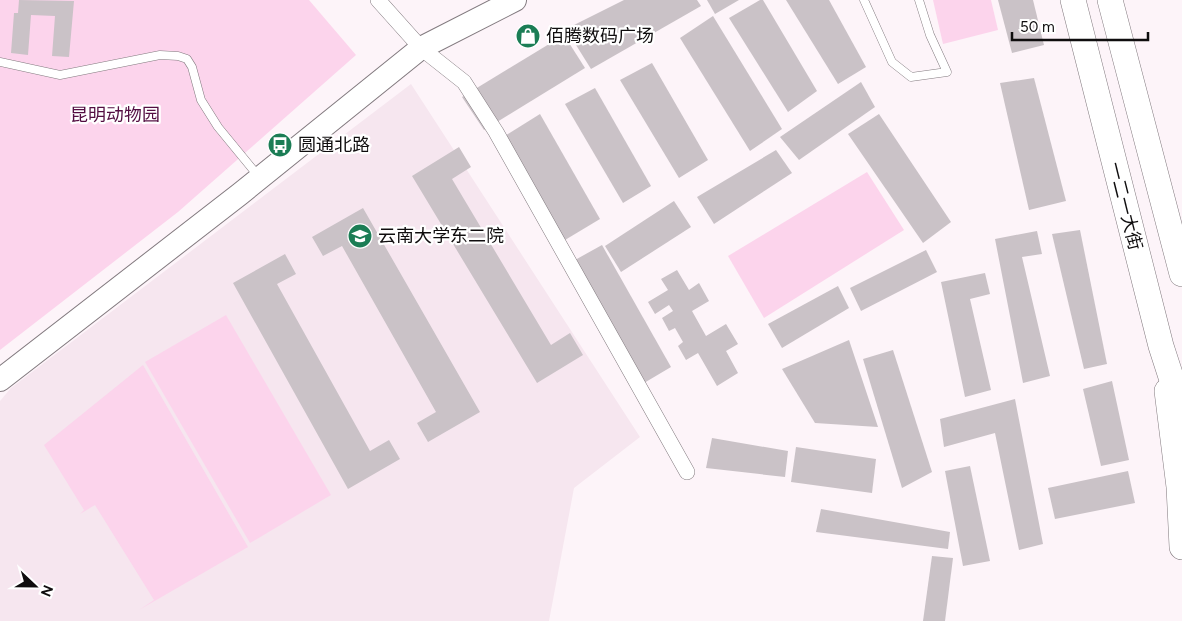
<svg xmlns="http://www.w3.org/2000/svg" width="1182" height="621" font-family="Figtree,'Noto Sans SC',sans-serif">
  <rect width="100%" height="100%" fill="#fdf4f9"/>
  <path fill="#f6e6ef" d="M411 84 640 437 574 488 549 621H0V401L11 388Z"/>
  <g fill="#fcd4ec">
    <path d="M0 0H309L356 55 178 212 0 350Z"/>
    <path d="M933 0H991L998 30 943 44Z"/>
    <path d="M867 172 904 230 764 318 728 256Z"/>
    <path d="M226 315 331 495 250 543 145 362Z"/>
    <path d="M143 365 248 547 139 610 154 600 95 505 80 514 84 510 44 445Z"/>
  </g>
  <g fill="#cac2c7">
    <path d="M19 0 74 1 69 57 52 56 55 16 31 15 28 55 11 53 14 13H18Z"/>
    <path d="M624 0H697L701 6 591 69 566 29Z"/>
    <path d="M707 0H739L715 14Z"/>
    <path d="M760 0H763L817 91 788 112 729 18Z"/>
    <path d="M786 0H829L866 67 838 84Z"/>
    <path d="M998 0H1033L1044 45 1012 53Z"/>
    <path d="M713 16 782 129 750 151 680 38Z"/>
    <path d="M564 35 585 68 484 130 462 97Z"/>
    <path d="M652 63 708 160 679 178 620 80Z"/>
    <path d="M1034 78 1066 201 1029 210 1000 83Z"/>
    <path d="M861 82 875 107 799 160 780 137Z"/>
    <path d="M595 88 651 186 623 203 565 104Z"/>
    <path d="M540 114 600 219 565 240 503 137Z"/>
    <path d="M879 114 951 222 923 243 848 134Z"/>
    <path d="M459 147 471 167 452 179 551 345 570 333 583 355 537 383 412 176Z"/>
    <path d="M776 150 792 173 714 224 697 197Z"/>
    <path d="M674 201 691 227 621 272 605 246Z"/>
    <path d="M363 208 480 412 428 442 417 423 436 412 342 246 323 256 312 237Z"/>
    <path d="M1080 230 1107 364 1084 369 1052 234Z"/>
    <path d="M1037 231 1042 254 1022 257 1050 376 1023 383 995 239Z"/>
    <path d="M602 245 671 367 644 383 575 260Z"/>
    <path d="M926 250 937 272 861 311 850 288Z"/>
    <path d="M285 254 296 274 277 284 370 451 389 440 400 459 348 489 233 283Z"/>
    <path d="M677 270 689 290 699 283 709 301 692 311 706 336 726 324 738 344 726 351 738 373 717 386 698 353 686 360 678 346 683 342 675 328 669 331 662 318 673 311 669 305 655 314 648 302 668 290 661 279Z"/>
    <path d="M985 273 990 294 970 299 991 390 965 397 941 282Z"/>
    <path d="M838 286 849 308 782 348 768 324Z"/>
    <path d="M849 340 878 427 815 423 782 369Z"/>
    <path d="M893 350 932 472 902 488 863 359Z"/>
    <path d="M1112 381 1129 460 1101 466 1083 389Z"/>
    <path d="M1015 399 1043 544 1019 550 995 433 944 447 940 419Z"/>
    <path d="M712 438 788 451 785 477 706 468Z"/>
    <path d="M796 447 876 459 872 493 791 482Z"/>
    <path d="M970 466 990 561 963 566 945 471Z"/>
    <path d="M1128 471 1135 503 1055 519 1048 488Z"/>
    <path d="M821 509 950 532 948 549 816 532Z"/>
    <path d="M932 556 953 558 945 621H923Z"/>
  </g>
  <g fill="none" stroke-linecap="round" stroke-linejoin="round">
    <defs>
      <g id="service">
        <path d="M864 0 892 62 911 77 947 72 930 35 919 0"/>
        <path d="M0 62 60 75 160 55 178 56 187 59 192 67 201 100 218 127 259 177"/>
      </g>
      <path id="minor" d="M378 0 421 48 464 82 496 132 687 472"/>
      <path id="secondary" d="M0 380 240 194 421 48 515 0"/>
      <g id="primary">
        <path d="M1073 0 1161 346 1182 411"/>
        <path d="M1110 0 1182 274"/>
        <path d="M1167 391 1179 487 1182 547"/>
      </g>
    </defs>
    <use href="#service" stroke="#827a7f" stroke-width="9"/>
    <use href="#minor" stroke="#827a7f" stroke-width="16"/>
    <use href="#secondary" stroke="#827a7f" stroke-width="24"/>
    <use href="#primary" stroke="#827a7f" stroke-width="26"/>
    <use href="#service" stroke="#fff" stroke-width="8"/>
    <use href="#minor" stroke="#fff" stroke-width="15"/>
    <use href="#secondary" stroke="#fff" stroke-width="22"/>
    <use href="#primary" stroke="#fff" stroke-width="25"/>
  </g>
  <defs>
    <symbol id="shop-disc" viewBox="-11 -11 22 22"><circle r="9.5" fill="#1b7d55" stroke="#fff"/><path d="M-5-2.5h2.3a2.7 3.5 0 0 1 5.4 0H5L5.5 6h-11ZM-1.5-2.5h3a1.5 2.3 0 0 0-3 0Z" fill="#fff"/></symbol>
    <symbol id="bus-disc" viewBox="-11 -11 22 22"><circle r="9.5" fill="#1b7d55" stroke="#fff"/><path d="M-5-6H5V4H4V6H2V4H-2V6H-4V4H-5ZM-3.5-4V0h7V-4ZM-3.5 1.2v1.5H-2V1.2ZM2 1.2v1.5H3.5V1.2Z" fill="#fff"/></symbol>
    <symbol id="university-disc" viewBox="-11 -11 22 22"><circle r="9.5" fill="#1b7d55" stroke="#fff"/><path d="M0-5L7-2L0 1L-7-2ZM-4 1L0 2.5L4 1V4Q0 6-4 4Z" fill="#fff"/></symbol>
  </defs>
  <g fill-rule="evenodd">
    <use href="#shop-disc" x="514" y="22" width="28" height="28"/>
    <use href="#bus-disc" x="266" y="131" width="28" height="28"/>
    <use href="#university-disc" x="346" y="222" width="28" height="28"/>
  </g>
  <g text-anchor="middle" stroke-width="4.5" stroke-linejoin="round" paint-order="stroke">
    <g font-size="18" fill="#0f0d0e" stroke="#fff" text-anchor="start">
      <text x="546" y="42">佰腾数码广场</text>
      <text x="298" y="151">圆通北路</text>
      <text x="378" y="242">云南大学东二院</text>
    </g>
    <g font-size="18" fill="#530e42" stroke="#fff">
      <text x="115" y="121">昆明动物园</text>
    </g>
    <g font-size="18" fill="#0f0d0e" stroke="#fff">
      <text transform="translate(1125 206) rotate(76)" y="6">一二一大街</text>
    </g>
  </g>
  <g transform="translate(35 586) rotate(112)" stroke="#ffffff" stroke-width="4" paint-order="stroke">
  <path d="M0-4L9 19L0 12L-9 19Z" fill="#0f0d0e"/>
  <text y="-8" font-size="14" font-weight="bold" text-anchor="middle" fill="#0f0d0e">N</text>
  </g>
  <path d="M1012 32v8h136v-8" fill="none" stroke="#0f0d0e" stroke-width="2.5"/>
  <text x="1020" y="32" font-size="15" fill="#0f0d0e" stroke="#ffffff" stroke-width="4" paint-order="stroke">50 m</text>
</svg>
